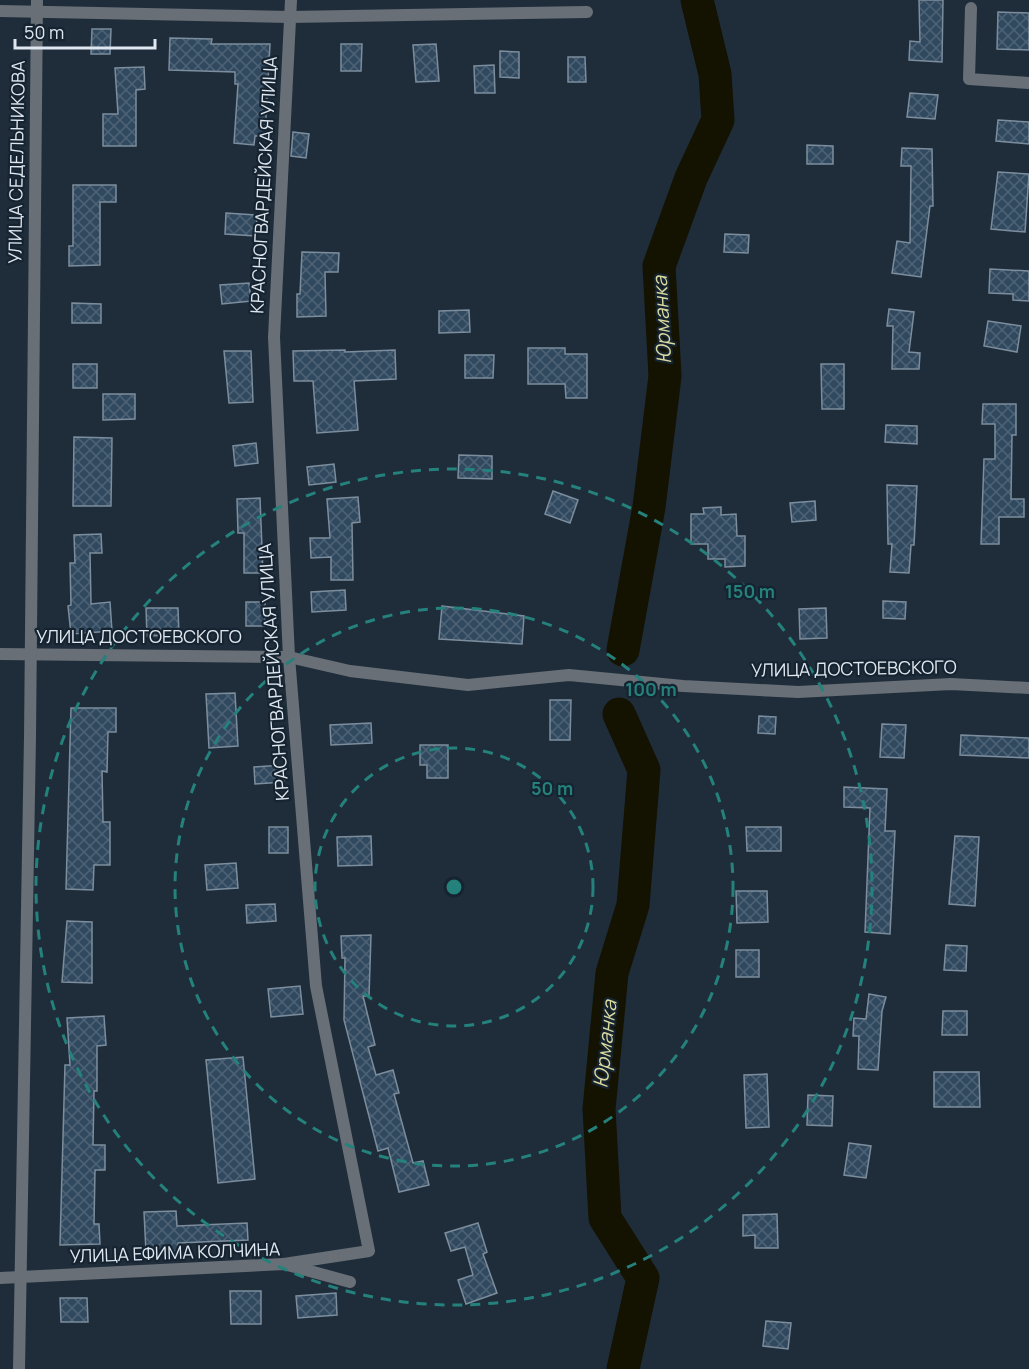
<svg xmlns="http://www.w3.org/2000/svg" width="1029" height="1369" font-family="Manrope,sans-serif">
  <defs>
    <pattern id="building-cross-hatch" width="8" height="8" patternUnits="userSpaceOnUse" patternTransform="scale(1.5)"><rect width="8" height="8" fill="#31495f"/><path d="M0 0l8 8M0 8l8-8" fill="none" stroke="#4e6376"/></pattern>
  </defs>
  <rect width="100%" height="100%" fill="#1f2d3b"/>
  <g fill="none" stroke-linecap="round" stroke-linejoin="round">
    <g stroke="#141200" stroke-width="33">
      <path d="M623 650 649 507 665 376 659 266 691 178 718 120 715 74 697 0"/>
      <path d="M619 714 644 770 633 905 612 973 599 1109 605 1218 643 1278 623 1369"/>
    </g>
  </g>
  <g fill="url(#building-cross-hatch)" stroke="#7c8d9d" stroke-width="1.5">
    <path d="M919 0H943L942 62 909 60 910 41 920 42Z"/>
    <path d="M998 12 1029 13V50L997 49Z"/>
    <path d="M92 29H111L110 54H91Z"/>
    <path d="M170 38 212 39 211 44H270L265 136H255L254 145 234 143 238 84H235V72L169 70Z"/>
    <path d="M341 44H362L361 71H341Z"/>
    <path d="M436 44 439 81 416 82 413 45Z"/>
    <path d="M500 51 519 52V78L500 77Z"/>
    <path d="M568 57H585L586 82H568Z"/>
    <path d="M494 65 495 93H475L474 66Z"/>
    <path d="M144 67 145 89 136 90V146H103V114H118L115 68Z"/>
    <path d="M910 93 938 95 935 119 907 117Z"/>
    <path d="M998 120 1029 122V144L996 141Z"/>
    <path d="M293 132 309 134 306 158 291 156Z"/>
    <path d="M807 145 833 146V164H807Z"/>
    <path d="M902 148 932 149 933 206H930L921 277 892 273 897 241 910 243 911 166H901Z"/>
    <path d="M998 172 1029 174 1025 232 991 229Z"/>
    <path d="M73 185H116V202H100V265L69 266V246H73Z"/>
    <path d="M226 213 257 215 256 236 225 234Z"/>
    <path d="M725 234 749 235 748 253 724 252Z"/>
    <path d="M302 252 339 253 338 272H325L326 316 297 317V294H300Z"/>
    <path d="M990 269 1029 271V301L1013 300V294L989 293Z"/>
    <path d="M249 283 251 301 222 304 220 285Z"/>
    <path d="M72 303 101 304V323H72Z"/>
    <path d="M889 309 914 312 909 352 920 353 919 369H892L893 326H887Z"/>
    <path d="M469 310 470 332 439 333V311Z"/>
    <path d="M988 321 1021 326 1017 352 984 346Z"/>
    <path d="M528 348H565V354H587V398H566L565 384H528Z"/>
    <path d="M345 350V352L395 350 396 379 354 381 358 430 317 433 313 381H294L293 351Z"/>
    <path d="M224 351H251L253 402 229 403Z"/>
    <path d="M465 355H494L493 378H465Z"/>
    <rect x="73" y="364" width="24" height="24"/>
    <path d="M821 364H844V409H822Z"/>
    <path d="M103 394H135V419L103 420Z"/>
    <path d="M983 404H1016V435H1012L1011 499H1024V517H999V544H981L984 459H995V424H982Z"/>
    <path d="M886 425 917 426V444L885 442Z"/>
    <path d="M74 437 112 438 111 506H73Z"/>
    <path d="M256 443 258 463 235 466 233 446Z"/>
    <path d="M459 455 492 456V479L458 478Z"/>
    <path d="M334 464 336 482 309 485 307 467Z"/>
    <path d="M887 485 917 486 914 545H911L909 573 890 572 892 544H888Z"/>
    <path d="M553 491 578 500 570 523 545 514Z"/>
    <path d="M358 497 360 522 352 523 353 580H331V557L311 558 310 538H330L327 499Z"/>
    <path d="M260 498 263 573H244V533H238L237 499Z"/>
    <path d="M815 501 816 520 792 522 790 503Z"/>
    <path d="M721 507V515L736 514 737 536H745V566L725 567V559H708V544H691V514H704L703 508Z"/>
    <path d="M101 534 102 553H90L91 604 110 602 112 631 71 634 68 606 71 605 70 563H75L74 535Z"/>
    <path d="M345 590 346 610 312 612 311 592Z"/>
    <path d="M883 601 906 602 905 619 883 618Z"/>
    <rect x="246" y="602" width="19" height="24"/>
    <path d="M442 606 524 616 522 644 439 639Z"/>
    <path d="M146 608H178L179 635 147 636Z"/>
    <path d="M826 608 827 638 800 639 799 609Z"/>
    <path d="M235 693 238 746 209 748 206 694Z"/>
    <path d="M550 700H571L570 740H550Z"/>
    <path d="M71 708H116V732H108L107 772 102 771 103 822H110V865H94L93 890 66 889Z"/>
    <path d="M759 716 776 717 775 734 758 733Z"/>
    <path d="M371 723 372 743 331 745 330 725Z"/>
    <path d="M882 724 906 725 904 758 880 757Z"/>
    <path d="M961 735 1029 738V758L960 755Z"/>
    <path d="M420 745H448V778H427V765H420Z"/>
    <path d="M283 765 284 782 255 784 254 767Z"/>
    <path d="M844 787 887 789 885 831H895L890 934 865 932 870 808 844 807Z"/>
    <rect x="269" y="827" width="19" height="26"/>
    <path d="M746 827H781V851H747Z"/>
    <path d="M371 836 372 865 338 866 337 837Z"/>
    <path d="M955 836 979 837 975 906 949 904Z"/>
    <path d="M236 863 238 888 207 890 205 865Z"/>
    <path d="M736 891H767L768 922 737 923Z"/>
    <path d="M275 904 276 921 247 923 246 905Z"/>
    <path d="M67 921 92 922V983L62 982Z"/>
    <path d="M371 935 369 996H363L375 1045 368 1047 376 1075 393 1070 399 1093 394 1094 413 1163 423 1161 429 1185 399 1192 388 1148 378 1151 344 1020 345 958H342L341 936Z"/>
    <path d="M946 945 967 946 966 971 944 970Z"/>
    <rect x="736" y="950" width="23" height="27"/>
    <path d="M300 986 303 1014 271 1017 268 989Z"/>
    <path d="M869 994 886 997 882 1011 878 1070 858 1069 859 1036H853L854 1018 866 1019Z"/>
    <path d="M943 1011H967V1035H942Z"/>
    <path d="M104 1016 106 1045 97 1046V1091H94L93 1145H105V1170H95L94 1224H99L100 1244 60 1245 65 1065H70L67 1018Z"/>
    <path d="M243 1057 255 1179 218 1183 206 1060Z"/>
    <path d="M934 1072H979L980 1107H934Z"/>
    <path d="M767 1074 769 1127 746 1128 744 1075Z"/>
    <path d="M808 1095 833 1096 832 1126 807 1125Z"/>
    <path d="M849 1143 871 1146 866 1178 844 1175Z"/>
    <path d="M176 1211 177 1226 247 1223 248 1240 178 1243V1251L146 1252 144 1212Z"/>
    <path d="M777 1214 778 1248H755V1235L743 1236V1215Z"/>
    <path d="M478 1223 487 1252 483 1254 497 1293 466 1304 458 1280 473 1275 465 1247 451 1251 445 1233Z"/>
    <path d="M230 1291H261V1324H231Z"/>
    <path d="M336 1293 337 1315 298 1318 296 1296Z"/>
    <path d="M60 1298H87L88 1322H61Z"/>
    <path d="M766 1321 791 1323 788 1349 763 1346Z"/>
  </g>
  <g fill="none" stroke-linecap="round" stroke-linejoin="round">
    <g stroke="#686f76" stroke-width="12">
      <path d="M971 8 969 79 1029 83"/>
      <path d="M0 11 290 17 587 12"/>
      <path d="M0 654 289 657 350 671 468 685 569 675 683 686 798 692 951 684 1029 688"/>
      <path d="M284 1264 369 1251 316 986 289 657 274 337 291 0"/>
      <path d="M0 1278 284 1264 350 1282"/>
      <path d="M19 1369 30 737 37 0"/>
    </g>
  </g>
  <g fill="none" stroke="#24817b" stroke-width="3" stroke-dasharray="10 8">
    <circle cx="454" cy="887" r="139"/>
    <circle cx="454" cy="887" r="279"/>
    <circle cx="454" cy="887" r="418"/>
  </g>
  <g text-anchor="middle" stroke-width="4.5" stroke-linejoin="round" paint-order="stroke">
    <g font-size="18" fill="#dfe8f1" stroke="#162330">
      <text transform="translate(17 162) rotate(-89)" y="6">УЛИЦА СЕДЕЛЬНИКОВА</text>
      <text transform="translate(264 185) rotate(-87)" y="6">КРАСНОГВАРДЕЙСКАЯ УЛИЦА</text>
      <text x="139" y="643">УЛИЦА ДОСТОЕВСКОГО</text>
      <text transform="translate(854 669) rotate(-1)" y="6">УЛИЦА ДОСТОЕВСКОГО</text>
      <text transform="translate(274 672) rotate(-94)" y="6">КРАСНОГВАРДЕЙСКАЯ УЛИЦА</text>
      <text transform="translate(175 1253) rotate(-2)" y="6">УЛИЦА ЕФИМА КОЛЧИНА</text>
    </g>
    <g font-size="20" font-style="italic" fill="#dad99e" stroke="#162330">
      <text transform="translate(662 320) rotate(-93)" y="7">Юрманка</text>
      <text transform="translate(605 1044) rotate(-84)" y="7">Юрманка</text>
    </g>
  </g>
  <circle cx="454" cy="887" r="9" fill="#24817b" stroke="#162330" stroke-width="3"/>
  <g font-size="18" text-anchor="middle" font-weight="bold" fill="#24817b" stroke="#162330" stroke-width="4.5" stroke-linejoin="round" paint-order="stroke">
    <text x="750" y="598">150 m</text>
    <text x="651" y="696">100 m</text>
    <text x="552" y="795">50 m</text>
  </g>
  <path d="M15 39v9h140v-9" fill="none" stroke="#dfe8f1" stroke-width="3"/>
  <text x="24" y="39" font-size="18" fill="#dfe8f1" stroke="#162330" stroke-width="4.5" paint-order="stroke">50 m</text>
</svg>
